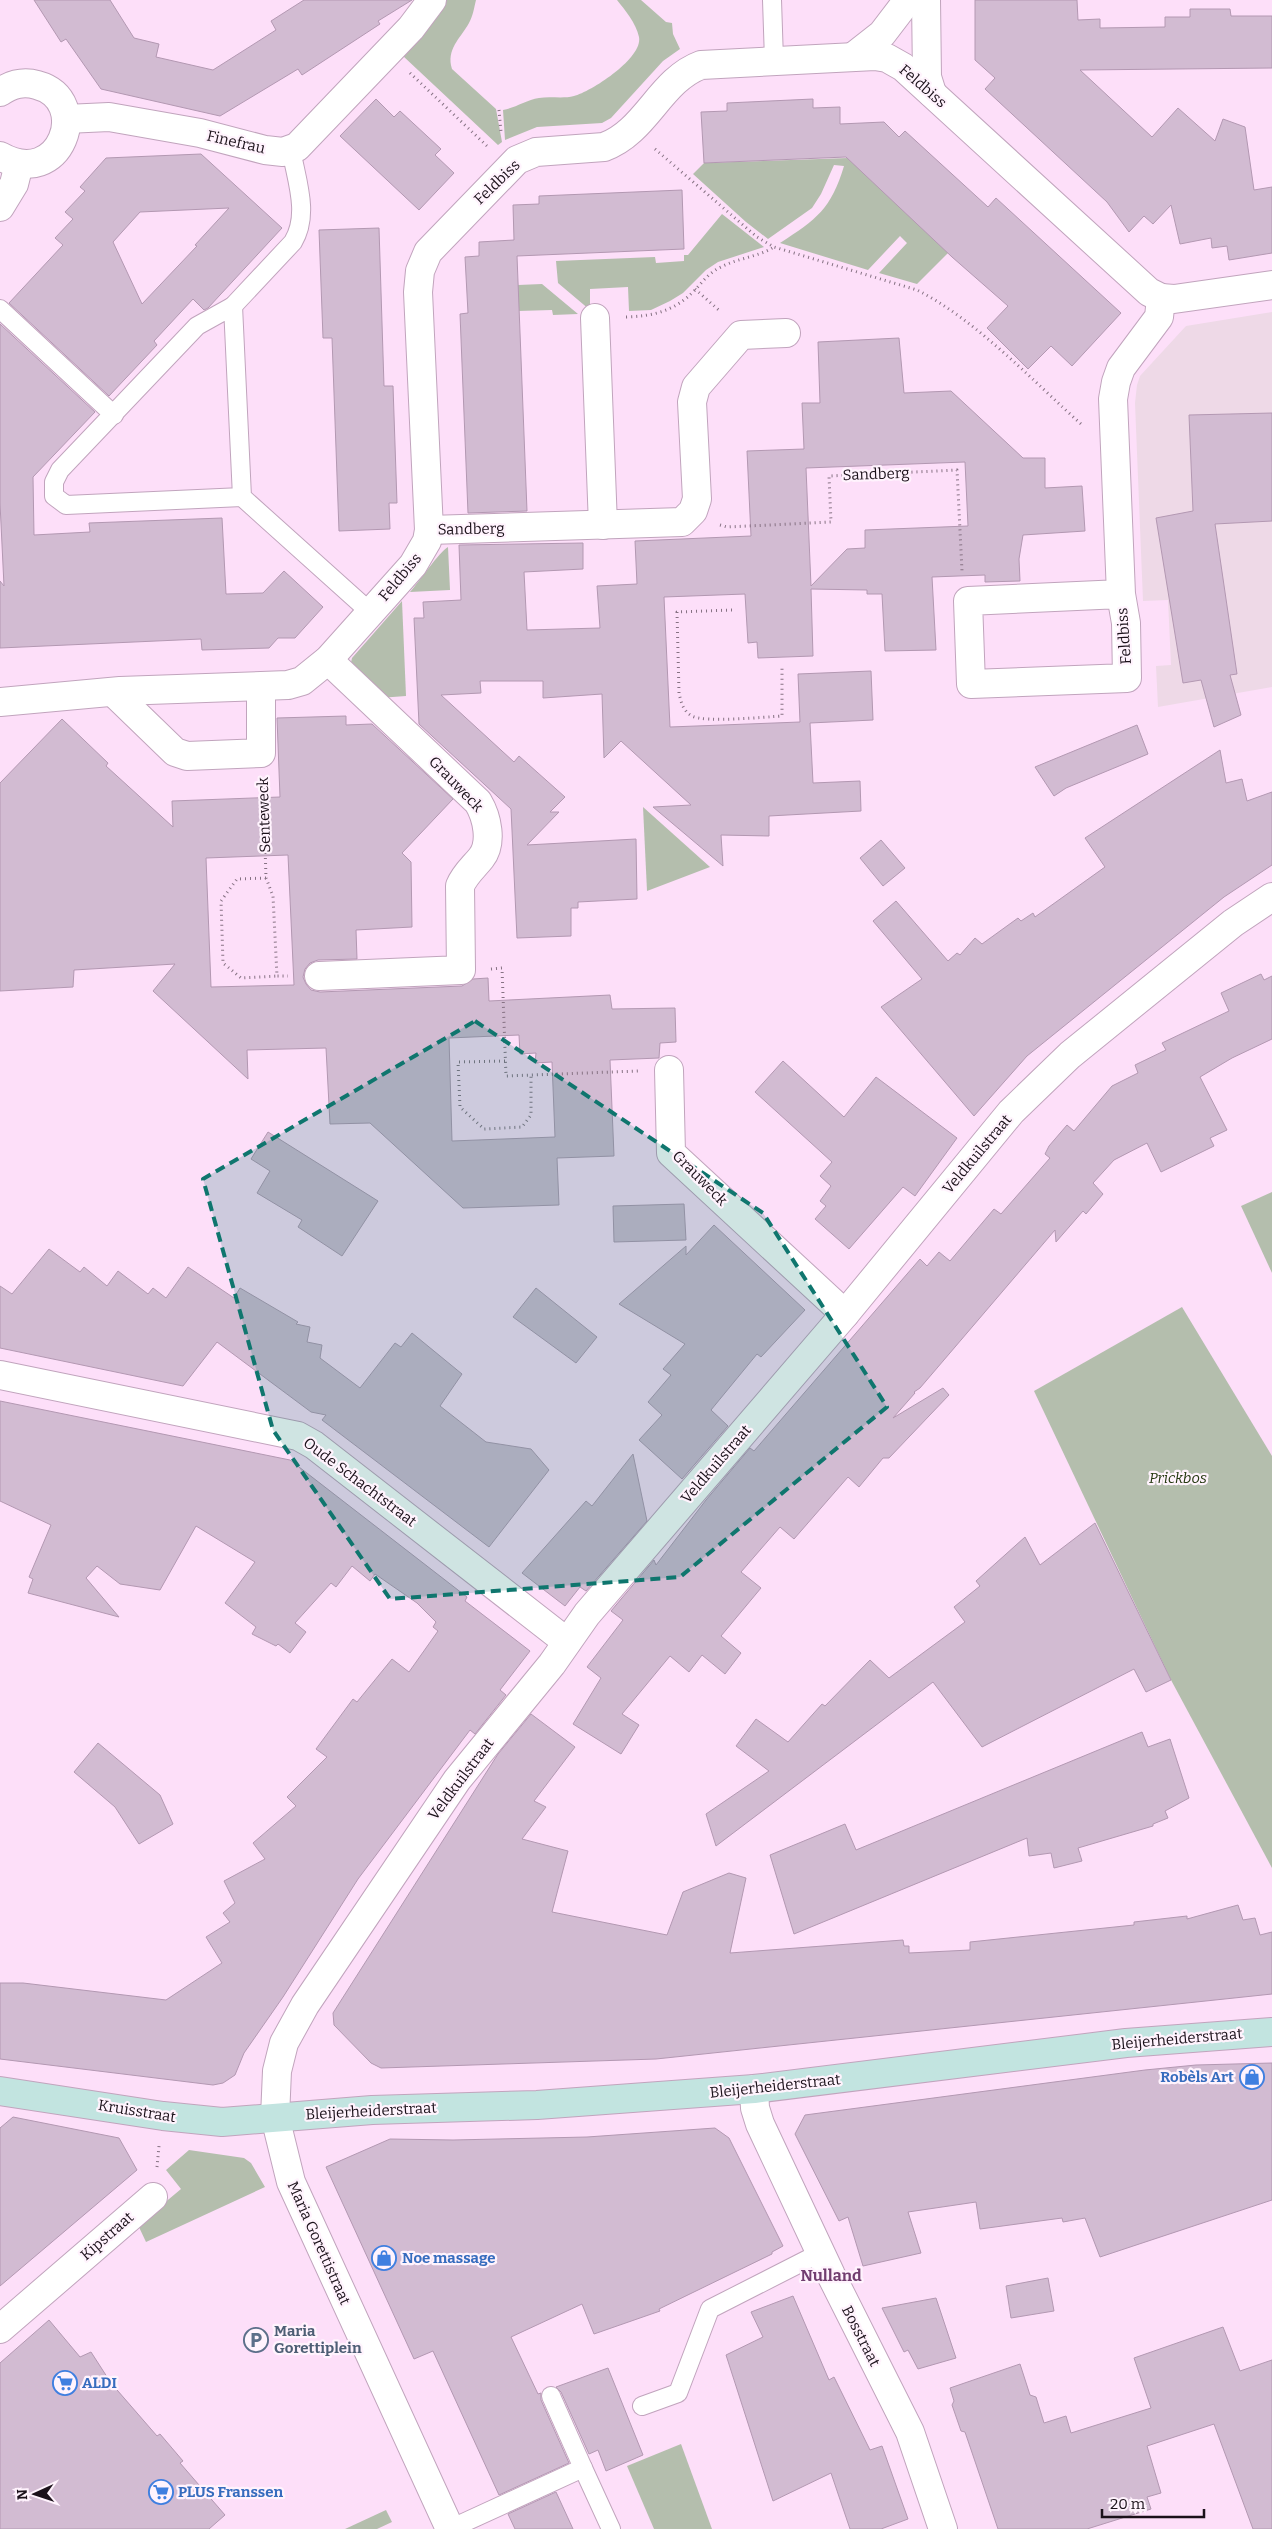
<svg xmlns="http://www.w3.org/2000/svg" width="1272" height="2529" font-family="Bitter,serif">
  <rect width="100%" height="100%" fill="#fddff9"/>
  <path fill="#eed9e7" d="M1272 312V687L1158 707 1156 666 1171 665 1168 600 1143 601 1135 403 1137 385 1140 376 1186 326Z"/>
  <g fill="#b4bead">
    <path d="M447 0H476C474 8 473 16 469 23 460 39 446 49 452 69L496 109 502 142 498 145 403 56 439 15Z"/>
    <path d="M617 0H641L666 22 672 23 673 34 680 49 663 61 611 118 602 123 537 127 505 140 503 110C515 108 526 100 539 98 550 96 563 99 574 96 592 91 643 58 639 37 636 23 625 10 617 0Z"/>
    <path d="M848 158 949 252 917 284 879 273 907 243 900 236 868 270 780 243C817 219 831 209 844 166L834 165 821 194 812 208 768 239 746 222 693 174 704 163Z"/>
    <path d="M722 214 764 247 718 262 706 270 683 293 670 301 651 310 629 311 628 287 590 289V310L558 283 556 261 655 257 656 263 684 261V255H688Z"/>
    <path d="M542 284 578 314 553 315 552 310 518 311V285Z"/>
    <path d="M448 547 450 590 410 592C419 582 439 552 448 547Z"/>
    <path d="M402 601 406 696 379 698 350 667 352 658Z"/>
    <path d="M643 807 710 867 647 891Z"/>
    <path d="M1272 1192V1273L1241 1206Z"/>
    <path d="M1182 1307 1272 1456V1868L1171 1680 1034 1391Z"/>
    <path d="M189 2150 244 2158 251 2163 265 2187 146 2242 138 2225 181 2189 166 2170Z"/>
    <path d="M681 2444 712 2529H654L627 2466Z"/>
    <path d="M386 2510 392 2522 377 2529H345Z"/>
  </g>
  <g fill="#d2bbd2" stroke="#b398b2" fill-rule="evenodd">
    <path d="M34 0H110L134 38 159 44 156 57 213 70 276 30 271 21 304 0H412L378 21 380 24 302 75 298 69 220 116 101 89 66 39 61 42Z"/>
    <path d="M975 0H1077L1078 20 1100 19V28L1165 27V17H1190V9H1230L1231 16H1272V68L1080 70 1152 137 1178 108 1215 141 1223 119 1245 127 1254 190 1272 187V253L1229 260 1227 246 1212 248 1211 238 1180 244 1171 205 1153 224 1144 216 1129 232 1107 202 985 89 995 78 975 60Z"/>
    <path d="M376 99 394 117 400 111 441 149 435 155 454 173 419 210 340 136Z"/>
    <path d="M813 99V108L840 107V124L884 122 899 137 905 131 988 207 996 198 1121 313 1072 366 1051 346 1028 369 987 328 1008 306 952 257 846 157 704 163 701 112 727 111V103Z"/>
    <path d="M201 154 282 228 208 308 204 310 193 299 154 341 157 345 109 396 9 303 63 245 55 238 73 219 65 212 85 191 80 187 106 158ZM229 208 195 245 197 246 142 304 113 242 140 212Z"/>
    <path d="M682 190 684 249 517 256 527 511 468 513 460 314 468 313 465 257 479 256V242L514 240 513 205 539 204V196Z"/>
    <path d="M379 228 384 386H393L397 503H389L390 529 339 531 332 338H323L319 230Z"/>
    <path d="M0 324 95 412 33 477 34 535 90 532 89 523 222 518 226 594 263 593 284 571 323 607 295 638H278L269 648 202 650 201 639 0 648V581L4 586 0 503Z"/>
    <path d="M899 338 904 393 951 391 1023 458H1045V488L1082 486 1085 531 1023 535 1019 559 1020 581 985 582V575L932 577 936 650 885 651 882 594H867V590L811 589 813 656 758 658 757 642 748 643 745 594 664 597 670 727 800 722 798 674 871 671 873 720 810 723 813 783 860 781 861 811 769 816V836L721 835 723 866 653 807 691 805 621 741 604 758 602 694 543 698V681H480L481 693 441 695 514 762 519 756 565 797 550 812H559L527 845 636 839 637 899 578 902V908H571V936L517 938 511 809 419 724 414 618H424L423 602 461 600 459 545 583 543V569L524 572 527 630 600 628 597 586 637 584 635 541 751 536 747 451 804 449 802 403H820L818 342ZM965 462 968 526 865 530V548L847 549 811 586 806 468Z"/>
    <path d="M1272 413V521L1215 524 1237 674 1230 675 1241 715 1214 727 1201 680 1183 683 1156 518 1193 511 1189 415Z"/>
    <path d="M346 716V725L372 724 453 799 402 853 411 862 412 927 356 930 357 959 318 960 310 963 305 969 303 977 306 984 311 990 320 992 462 986 473 979 488 978 489 1001 610 995 612 1009 675 1008 676 1042 660 1043 659 1058 610 1060 614 1156 557 1158 559 1205 463 1208 370 1123 330 1124 326 1048 247 1050 248 1079 153 991 175 964 74 970 73 987 0 991V783L62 719 108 763 106 766 173 827 172 801 280 797 277 718ZM288 855 294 985 211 987 206 858ZM519 1035 520 1054 536 1053 535 1063 552 1062 555 1137 452 1141 449 1038Z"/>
    <path d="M1137 725 1148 754 1066 788 1054 796 1035 767Z"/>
    <path d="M1220 750 1226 783 1242 779 1247 801 1272 792V865L1224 897 1027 1056 974 1116 881 1007 922 979 873 921 896 901 948 961 957 953 960 955 975 938 982 944 1018 918 1021 921 1033 913 1035 917 1105 867 1085 838Z"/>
    <path d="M881 840 905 868 883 886 860 858Z"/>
    <path d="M1261 974 1264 980 1272 976V1039L1232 1058 1200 1077 1227 1130 1210 1138 1214 1146 1161 1172 1147 1143 1114 1160 1093 1183 1103 1194 1086 1214 1083 1211 1056 1242 1055 1230 920 1388 914 1392 915 1393 893 1418 943 1388 949 1395 889 1458H883L859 1487 848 1477 794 1539 780 1527 741 1572 761 1588 721 1636 741 1653 725 1674 702 1655 689 1672 670 1656 622 1714 639 1725 621 1754 573 1724 601 1678 587 1667 623 1620 611 1611 654 1560 656 1565 706 1500 750 1448 754 1451 920 1259 927 1266 939 1252 950 1261 994 1209 1001 1214 1050 1158 1045 1154 1049 1146 1067 1125 1074 1131 1112 1086 1138 1073 1135 1065 1166 1050 1162 1043 1229 1011 1221 993Z"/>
    <path d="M783 1061 844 1117 876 1077 957 1138 915 1196 903 1187 849 1249 815 1219 826 1206 820 1201 831 1186 820 1176 832 1162 755 1092Z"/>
    <path d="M268 1132 378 1201 342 1256 298 1227 302 1220 257 1193 270 1171 251 1159Z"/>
    <path d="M684 1204 686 1240 614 1242 613 1206Z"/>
    <path d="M714 1225 805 1310 761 1357 757 1354 711 1410 728 1426 682 1479 639 1440 662 1415 648 1402 671 1375 663 1369 685 1344 619 1304 686 1246V1255Z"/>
    <path d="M49 1249 80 1272 84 1267 107 1286 118 1271 148 1294 153 1288 166 1298 188 1267 234 1298 240 1288 298 1322 296 1324 310 1327 307 1342 322 1345 320 1358 360 1388 395 1343 401 1347 412 1333 462 1374 440 1406 486 1442 531 1449 549 1470 489 1547 322 1420 326 1415 311 1412 217 1342 183 1386 0 1348V1286L12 1294Z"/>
    <path d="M536 1288 597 1337 576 1363 513 1317Z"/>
    <path d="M0 1401 290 1460 467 1597 465 1601 530 1651 500 1690 506 1695 475 1734 470 1730 358 1879 283 1997 244 2053 235 2075 223 2083 213 2085 0 2059V1983H23L166 2000 222 1963 206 1937 230 1922 223 1913 235 1903 224 1881 265 1859 253 1843 296 1806 287 1797 327 1757 316 1749 353 1699 357 1702 392 1659 409 1672 438 1631 433 1627 436 1622 417 1603 375 1574 370 1581 352 1566 336 1587 331 1583 295 1623 306 1632 290 1653 278 1644 276 1646 252 1634 256 1627 225 1603 255 1562 196 1526 160 1590 120 1584 97 1566 86 1578 119 1617 28 1593 33 1579 29 1577 51 1525 0 1501Z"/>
    <path d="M633 1454 647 1521 586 1591 580 1587 565 1606 522 1573 586 1501 592 1506Z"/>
    <path d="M1095 1523 1171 1680 1146 1692 1134 1669 982 1747 933 1682 716 1846 706 1814 769 1771 736 1746 756 1719 788 1742 822 1704 825 1706 870 1660 889 1678 965 1622 954 1607 980 1586 976 1581 1025 1537 1040 1565Z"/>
    <path d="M531 1714 575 1747 534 1801 546 1807 522 1839 568 1851 552 1912 667 1935 683 1892 729 1873 746 1878 730 1953 903 1940 904 1946H909V1953L970 1950V1942L1134 1925V1922L1187 1916V1919L1238 1905 1243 1920 1255 1918 1260 1935 1272 1932V1994L656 2059 381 2068 371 2063 334 2025 333 2013 498 1754Z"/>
    <path d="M1142 1732 1148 1747 1170 1739 1189 1798 1165 1811 1168 1818 1153 1824V1826L1078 1848 1082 1861 1054 1868 1051 1853 1029 1856 1027 1838 794 1934 770 1855 845 1824 856 1850Z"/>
    <path d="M98 1743 160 1795 173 1824 139 1844 115 1807 74 1772Z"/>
    <path d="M1272 2063V2200L1100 2257 1085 2218 1063 2222 1062 2218 980 2229 976 2202 908 2212 921 2253 863 2266 848 2217 839 2221 795 2134 805 2115 1145 2070 1196 2065Z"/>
    <path d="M13 2117 119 2138 137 2170 0 2286V2128Z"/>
    <path d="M715 2128 729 2138 783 2246 772 2252V2254L659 2309 660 2311 594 2334 582 2304 511 2337 538 2394 541 2393V2400L569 2463 499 2495 433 2351 414 2359 326 2167 390 2139 453 2140 587 2137Z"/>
    <path d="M1048 2278 1054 2311 1011 2318 1006 2286Z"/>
    <path d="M793 2296 829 2380 834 2377 870 2450 882 2446 908 2519 881 2529H850L831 2473 773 2501 726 2355 763 2337 751 2312Z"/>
    <path d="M936 2298 956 2358 918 2369 908 2350 904 2352 882 2308Z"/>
    <path d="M49 2320 80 2357 91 2352 111 2383 157 2436 160 2434 183 2461 180 2463 225 2515 209 2529H0V2363Z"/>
    <path d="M1223 2327 1240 2371 1272 2360V2529H1253L1214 2424 1147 2446 1161 2493 1147 2497 1151 2509 1087 2529H998L965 2432 961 2431 952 2405 954 2401 950 2388 1020 2364 1030 2395 1036 2397 1044 2423 1066 2416 1071 2433 1151 2408 1134 2358Z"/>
    <path d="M608 2368 643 2455 606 2471 598 2450 589 2454 561 2392 556 2387Z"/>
    <path d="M556 2492 573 2529H515L508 2514Z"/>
  </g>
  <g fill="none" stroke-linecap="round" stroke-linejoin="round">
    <defs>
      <g id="lane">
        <path d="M772 0 774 60"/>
        <path d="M233 306 293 242C310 214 296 179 291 149"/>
        <path d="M0 309 114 415"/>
        <path d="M242 497 233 306 197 326 60 470 54 482V496L66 505 242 497 370 612"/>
        <path d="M551 2396 583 2468"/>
        <path d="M642 2406 678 2393 710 2309 820 2253"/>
        <path d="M450 2529 583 2468 611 2529"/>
      </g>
      <g id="street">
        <path d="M926 0 927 77 932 93"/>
        <path d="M854 56 882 34 908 0"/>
        <path d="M0 92C12 84 23 81 37 85 93 100 61 191 0 156"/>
        <path d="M66 119 109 117 200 133 265 150 283 152 297 147 411 28 432 0"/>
        <path d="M0 207 14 184 19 164"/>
        <path d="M595 318 603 525"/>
        <path d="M429 530 682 522 693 511 697 499 692 402 696 387 741 335 786 333"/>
        <path d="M1121 594 968 601 971 684 1127 678 1126 623 1121 594 1113 399 1116 382 1121 368 1159 317 1161 298"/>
        <path d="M113 692 175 752 187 756 261 753V687"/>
        <path d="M0 702 120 691 288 685 302 681 328 660 413 565 427 541 429 530 418 292 420 271 428 252 517 160 536 152 604 147C646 132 660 80 701 65L875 56 887 58 903 67 1149 292 1161 298 1174 299 1272 285"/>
        <path d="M319 976 461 970 460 886C465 874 473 868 481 858 493 843 487 817 478 802L328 660"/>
        <path d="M669 1070 671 1153 845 1314"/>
        <path d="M0 1375 298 1436 314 1445 567 1642"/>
        <path d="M754 2089 755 2108 760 2124 831 2275 910 2432 943 2529"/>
        <path d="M0 2329 153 2197"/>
        <path d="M450 2529 291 2182 275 2117 277 2071 284 2043 305 2005 457 1780 552 1664 587 1614 845 1314 1011 1112 1070 1055 1233 923 1272 897"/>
      </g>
      <path id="secondary" d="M0 2091 163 2116 222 2122 372 2110 537 2105 754 2089 1126 2043 1272 2032"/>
    </defs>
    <use href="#lane" stroke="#c1a4bd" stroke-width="20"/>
    <use href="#street" stroke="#c1a4bd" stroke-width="30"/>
    <use href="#secondary" stroke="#c1a4bd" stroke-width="30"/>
    <g stroke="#867283" stroke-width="3" stroke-dasharray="1 4" stroke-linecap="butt">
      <path d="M410 73 487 146"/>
      <path d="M499 110 501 132"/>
      <path d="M655 149 757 237 774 247 917 290C975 319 1033 381 1081 424"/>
      <path d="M695 289 721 312"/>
      <path d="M626 317C654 316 675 311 695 290 703 281 710 272 721 267 738 258 758 257 774 247"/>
      <path d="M720 525 727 527 831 522 829 476 957 470 962 571"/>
      <path d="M732 610 677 612 679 693C681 702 683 711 692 716 705 723 764 717 782 716V667"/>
      <path d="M263 783 266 878 273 896 277 976H288"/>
      <path d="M266 878 237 879 221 901 223 963 241 978 277 976"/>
      <path d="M491 969 502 968 506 1076 638 1071"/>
      <path d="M505 1061 458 1062 460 1107 484 1129 522 1127 531 1115V1075"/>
      <path d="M157 2167 159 2146"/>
    </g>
    <use href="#lane" stroke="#fff" stroke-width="18"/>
    <use href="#street" stroke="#fff" stroke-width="28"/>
    <use href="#secondary" stroke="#c2e4e0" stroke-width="28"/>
  </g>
  <path fill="#0f766e" fill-opacity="0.2" stroke="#0f766e" stroke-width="4" stroke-dasharray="10 6" stroke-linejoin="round" d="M475 1021 763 1213 887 1407 680 1577 390 1599 273 1430 203 1179Z"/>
  <defs>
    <symbol id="shop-ring" viewBox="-11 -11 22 22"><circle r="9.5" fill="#fff3fd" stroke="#3f7fe0" stroke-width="1.5"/><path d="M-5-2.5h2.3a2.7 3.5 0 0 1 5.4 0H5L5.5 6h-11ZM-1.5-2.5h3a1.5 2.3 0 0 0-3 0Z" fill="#3f7fe0"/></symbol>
    <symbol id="parking-ring" viewBox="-11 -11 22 22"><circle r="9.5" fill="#fff3fd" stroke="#5c6f8a" stroke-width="1.5"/><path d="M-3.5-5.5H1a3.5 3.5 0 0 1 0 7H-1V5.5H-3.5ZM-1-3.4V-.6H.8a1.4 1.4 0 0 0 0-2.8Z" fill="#5c6f8a"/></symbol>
    <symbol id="supermarket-ring" viewBox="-11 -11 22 22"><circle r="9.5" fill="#fff3fd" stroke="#3f7fe0" stroke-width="1.5"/><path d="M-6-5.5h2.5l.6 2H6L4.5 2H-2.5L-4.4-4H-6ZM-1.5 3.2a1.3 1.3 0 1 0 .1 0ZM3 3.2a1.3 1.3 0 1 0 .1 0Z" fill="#3f7fe0"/></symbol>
  </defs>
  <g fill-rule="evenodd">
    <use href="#shop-ring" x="1238" y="2063" width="28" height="28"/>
    <use href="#shop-ring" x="370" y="2244" width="28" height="28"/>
    <use href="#parking-ring" x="242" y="2326" width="28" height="28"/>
    <use href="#supermarket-ring" x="51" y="2369" width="28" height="28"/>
    <use href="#supermarket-ring" x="147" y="2478" width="28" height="28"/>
  </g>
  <g text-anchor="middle" stroke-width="4.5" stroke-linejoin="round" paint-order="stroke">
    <g font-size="15" fill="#1b111a" stroke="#fff3fd">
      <text transform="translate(923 86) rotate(41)" y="5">Feldbiss</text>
      <text transform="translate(236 142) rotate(13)" y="5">Finefrau</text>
      <text transform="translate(497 182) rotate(-44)" y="5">Feldbiss</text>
      <text transform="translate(876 474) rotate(-2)" y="5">Sandberg</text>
      <text transform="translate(471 529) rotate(-1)" y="5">Sandberg</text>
      <text transform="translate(400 577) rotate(-50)" y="5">Feldbiss</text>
      <text transform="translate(1124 636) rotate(-94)" y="5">Feldbiss</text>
      <text transform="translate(456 784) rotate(46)" y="5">Grauweck</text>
      <text transform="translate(264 815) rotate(-92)" y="5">Senteweck</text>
      <text transform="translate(977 1154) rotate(-50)" y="5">Veldkuilstraat</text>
      <text transform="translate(700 1178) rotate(45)" y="5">Grauweck</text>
      <text transform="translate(716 1464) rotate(-49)" y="5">Veldkuilstraat</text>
      <text transform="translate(360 1482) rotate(37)" y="5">Oude Schachtstraat</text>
      <text transform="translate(461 1779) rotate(-53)" y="5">Veldkuilstraat</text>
      <text transform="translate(1177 2039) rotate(-5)" y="5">Bleijerheiderstraat</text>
      <text transform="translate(775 2086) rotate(-6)" y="5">Bleijerheiderstraat</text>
      <text transform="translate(137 2111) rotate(9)" y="5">Kruisstraat</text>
      <text transform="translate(371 2111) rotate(-3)" y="5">Bleijerheiderstraat</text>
      <text transform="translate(107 2236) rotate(-41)" y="5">Kipstraat</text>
      <text transform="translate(319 2243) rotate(66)" y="5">Maria Gorettistraat</text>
      <text transform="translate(861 2336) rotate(63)" y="5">Bosstraat</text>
    </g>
    <g font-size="15" font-style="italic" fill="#253910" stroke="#fff3fd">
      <text x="1178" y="1483">Prickbos</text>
    </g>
    <g font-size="15" font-weight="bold" fill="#366cbe" stroke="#fff3fd" text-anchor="start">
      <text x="1234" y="2082" text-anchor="end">Robèls Art</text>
      <text x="402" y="2263">Noe massage</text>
      <text x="82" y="2388">ALDI</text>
      <text x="178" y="2497">PLUS Franssen</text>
    </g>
    <g font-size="15" font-weight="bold" fill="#4e5e75" stroke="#fff3fd" text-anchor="start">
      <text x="274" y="2336">Maria<tspan x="274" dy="17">Gorettiplein</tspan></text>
    </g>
    <g font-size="16" font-weight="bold" fill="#723e70" stroke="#fff3fd">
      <text x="831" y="2281">Nulland</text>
    </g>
  </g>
  <g transform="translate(35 2494) rotate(267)" stroke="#fff3fd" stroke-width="4" paint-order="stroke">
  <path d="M0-4L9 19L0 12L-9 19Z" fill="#1b111a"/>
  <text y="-8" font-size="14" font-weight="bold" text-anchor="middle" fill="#1b111a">N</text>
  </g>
  <path d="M1102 2509v8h102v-8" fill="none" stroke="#1b111a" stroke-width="2.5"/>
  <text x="1110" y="2509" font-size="15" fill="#1b111a" stroke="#fff3fd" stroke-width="4" paint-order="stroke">20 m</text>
</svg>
